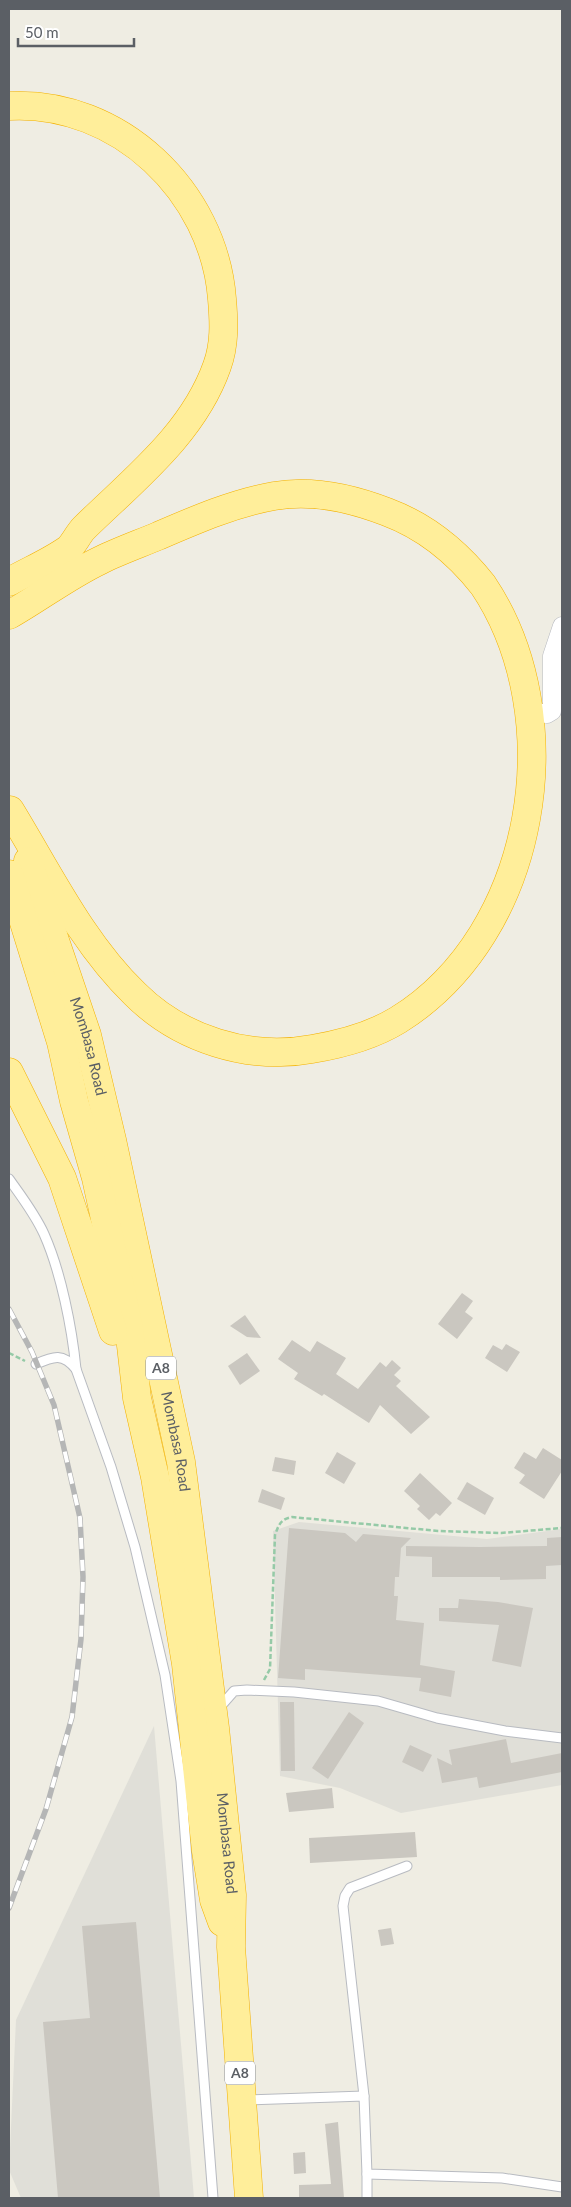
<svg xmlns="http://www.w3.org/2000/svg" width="571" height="2207" font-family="Lato,sans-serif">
  <rect width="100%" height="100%" fill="#efede3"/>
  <g fill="#e0dfd8">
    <path d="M299 1522 487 1539 562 1529V1785L401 1813 340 1788 280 1776 273 1531Z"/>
    <path d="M154 1726 194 2198H21L9 2170 16 2020Z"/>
  </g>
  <g fill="#cac7c0">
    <path d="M462 1293 473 1301 465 1312 473 1318 457 1339 438 1324Z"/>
    <path d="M245 1315 261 1338 247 1337 230 1326Z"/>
    <path d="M292 1340 310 1352 317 1341 346 1358 336 1374 358 1389 380 1362 386 1367 392 1360 401 1368 394 1375 401 1381 396 1386 430 1417 411 1434 380 1405 369 1423 324 1394 322 1396 294 1379 298 1373 278 1359Z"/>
    <path d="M506 1344 520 1352 507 1372 485 1358 493 1345 502 1350Z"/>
    <path d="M247 1353 260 1371 240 1385 228 1366Z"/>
    <path d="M543 1448 562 1460V1471L544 1499 519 1483 525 1475 514 1468 524 1452 536 1459Z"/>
    <path d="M337 1452 356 1463 344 1484 325 1473Z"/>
    <path d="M275 1457 296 1461 294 1475 272 1471Z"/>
    <path d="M420 1473 452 1503 440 1516 436 1513 429 1520 417 1509 420 1506 404 1491Z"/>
    <path d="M467 1482 494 1498 485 1515 457 1499Z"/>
    <path d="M262 1489 285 1498 281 1510 258 1502Z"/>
    <path d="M289 1528 345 1533 356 1542 363 1534 411 1538 401 1548 399 1577H395L394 1596H398L396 1620 424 1623 420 1665 455 1671 451 1697 419 1691 421 1678 305 1669V1680L278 1678Z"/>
    <path d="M562 1537V1565L546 1566V1579L500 1580V1577H432V1557L406 1556V1546L480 1547 547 1546V1538Z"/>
    <path d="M459 1599 498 1602 533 1608 521 1667 492 1661 499 1625 439 1621V1608H458Z"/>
    <path d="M280 1702H294L295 1771H281Z"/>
    <path d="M349 1712 364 1723 328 1779 312 1768Z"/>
    <path d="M506 1739 511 1763 562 1753V1772L479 1788 477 1777 442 1783 437 1758 452 1765 449 1750Z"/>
    <path d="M410 1745 432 1755 423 1772 402 1762Z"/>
    <path d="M332 1788 334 1808 289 1812 286 1793Z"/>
    <path d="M415 1832 417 1857 310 1863 309 1838Z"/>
    <path d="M136 1922 160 2198H58L43 2022 90 2018 82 1926Z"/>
    <path d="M391 1928 394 1944 381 1946 378 1930Z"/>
    <path d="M338 2122 344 2198H299V2185L331 2184 325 2124Z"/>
    <path d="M305 2152 306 2173 294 2174 293 2153Z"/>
  </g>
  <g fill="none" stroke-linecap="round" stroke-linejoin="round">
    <defs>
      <g id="service">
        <path d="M9 1179C21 1196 35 1214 44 1234 61 1272 72 1328 76 1369"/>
        <path d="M36 1364C54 1356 63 1353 76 1369L111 1467 135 1547 165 1675 181 1781 213 2198"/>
        <path d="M219 1708 234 1691 247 1690 294 1692 378 1701 437 1718 505 1731 562 1738"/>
        <path d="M364 2096 343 1906 345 1896 350 1888 407 1866"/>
        <path d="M245 2100 364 2096 367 2174 502 2178 562 2187"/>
        <path d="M367 2198V2174"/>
      </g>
      <path id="minor" d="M535 712 547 714 552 711V656L562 626"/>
      <g id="trunk">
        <path d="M9 106C119 100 214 192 222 299 224 322 225 344 217 366 193 434 133 480 84 528 78 534 74 544 68 549 50 562 28 571 9 582"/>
        <path d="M9 615C39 598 69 575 101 560 119 551 139 544 158 536 195 520 234 503 274 496 313 489 351 498 387 512 427 527 457 552 483 585 571 716 538 933 398 1020 372 1036 342 1044 312 1049 249 1061 180 1039 135 994 82 943 48 872 10 810"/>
        <path id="s1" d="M28 861 87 1035 112 1140 181 1462 215 1728 232 1895 231 1947 249 2198"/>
        <path d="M9 874 61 1042 74 1101 96 1178 129 1328 137 1398 155 1477 186 1664 206 1851 214 1900 222 1922"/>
        <path d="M9 1072 62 1178 113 1331"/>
      </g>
    </defs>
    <use href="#service" stroke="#b8bbc1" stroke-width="11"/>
    <use href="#minor" stroke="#b8bbc1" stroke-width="19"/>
    <use href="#trunk" stroke="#f3b100" stroke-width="29"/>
    <g stroke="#95caa7" stroke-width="2.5" stroke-dasharray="5 2.5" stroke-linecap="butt">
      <path d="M9 1353 25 1361"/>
      <path d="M264 1680 270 1669 275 1535C279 1524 281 1519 292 1517L438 1531 501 1533 562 1528"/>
    </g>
    <use href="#service" stroke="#fff" stroke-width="9"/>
    <use href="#minor" stroke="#fff" stroke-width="18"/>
    <use href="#trunk" stroke="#ffee9a" stroke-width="28"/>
    <defs>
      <path id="rail" d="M9 1309 32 1352 54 1405 80 1518 83 1577 81 1639 72 1717 46 1809 9 1908"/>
    </defs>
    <use href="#rail" stroke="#b5b6b6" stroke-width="5.5"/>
    <use href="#rail" stroke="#fff" stroke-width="4" stroke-dasharray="11" stroke-linecap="butt"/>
  </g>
  <g text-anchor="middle" stroke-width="5" stroke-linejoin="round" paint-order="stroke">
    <g fill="#fff" stroke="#8c8f93" stroke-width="1">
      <rect x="146" y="1356.5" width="30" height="23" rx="4"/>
      <rect x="225" y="2061.5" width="30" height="23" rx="4"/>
    </g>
    <g font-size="14" font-weight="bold" fill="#5b5f65">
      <text x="161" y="1373">A8</text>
      <text x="240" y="2078">A8</text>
    </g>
    <g font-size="15" fill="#5b5f65" stroke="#fff">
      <text dy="5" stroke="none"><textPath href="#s1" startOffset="195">Mombasa Road</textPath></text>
      <text dy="5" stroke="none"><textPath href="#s1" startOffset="600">Mombasa Road</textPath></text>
      <text dy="5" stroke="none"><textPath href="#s1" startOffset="1005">Mombasa Road</textPath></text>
    </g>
  </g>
  <rect width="571" height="2207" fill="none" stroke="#5b5f65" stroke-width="20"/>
  <path d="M18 38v8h116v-8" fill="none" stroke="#5b5f65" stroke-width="2.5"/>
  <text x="25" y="38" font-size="15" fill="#5b5f65" stroke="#ffffff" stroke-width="4" paint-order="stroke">50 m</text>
</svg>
